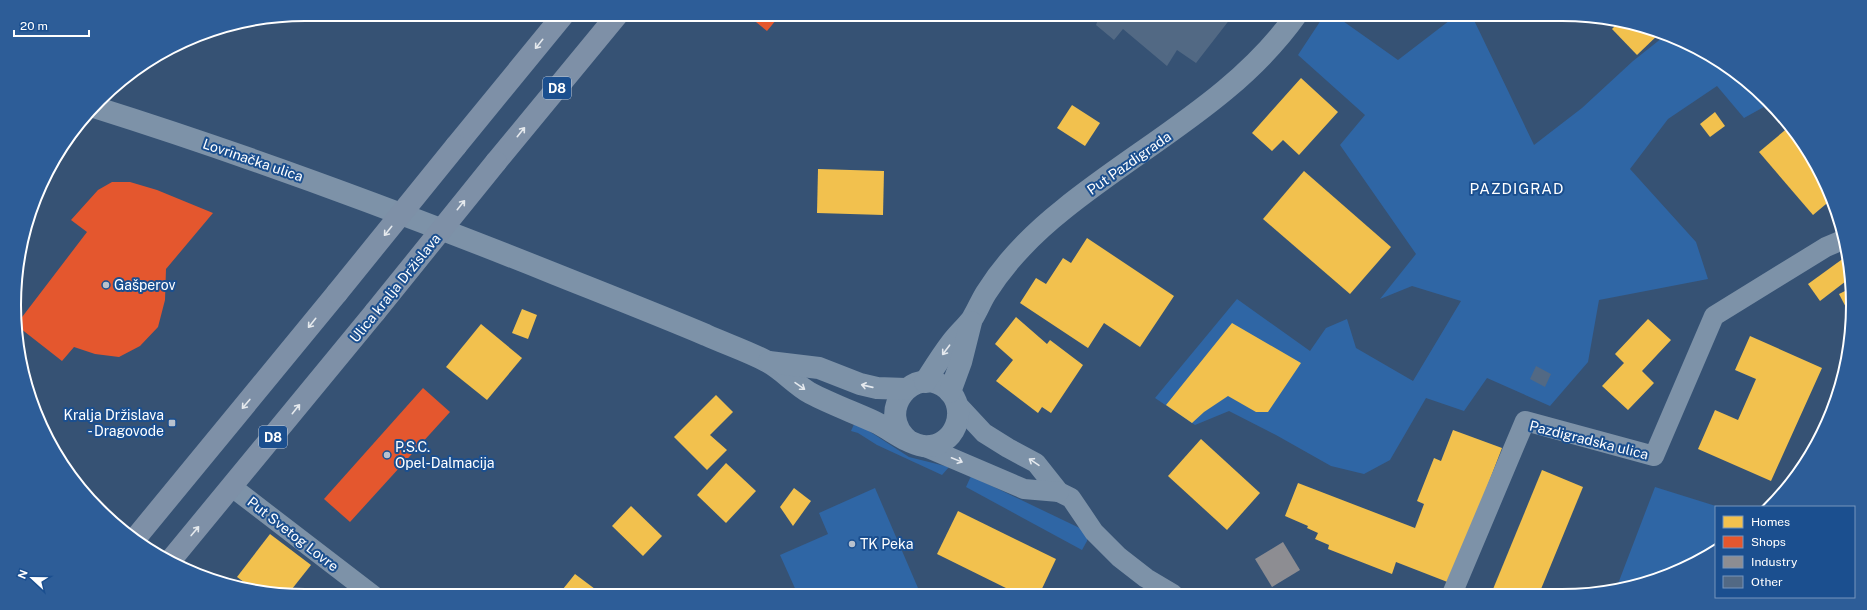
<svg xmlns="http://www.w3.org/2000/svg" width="1867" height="610" font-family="'Public Sans',sans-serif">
  <rect width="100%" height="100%" fill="#365274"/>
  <g fill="#2f66a5">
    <path d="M1325 14H1333L1398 60 1458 14H1471L1534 145 1582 108 1633 61 1667 34 1724 63 1771 103 1744 118 1717 86 1668 119 1630 169 1696 242 1708 279 1599 300 1588 362 1550 406 1487 378 1464 411 1426 398 1390 460 1364 474 1331 466 1276 435 1229 411 1195 425 1155 398 1237 299 1310 351 1326 328 1347 319 1356 348 1413 381 1461 301 1412 286 1380 299 1416 254 1340 145 1365 115 1298 55Z"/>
    <path d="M855 422 909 457 949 467 942 475 877 445 858 433 851 431Z"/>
    <path d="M971 476 1088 532 1087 541 1082 550 966 487Z"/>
    <path d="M1655 487 1719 507H1716V548L1691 566 1616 589Z"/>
    <path d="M875 488 921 595H798L780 555 828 534 819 513Z"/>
  </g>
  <g fill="#f2c14e">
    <path d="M1621 20 1661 32 1637 55 1612 29Z"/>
    <path d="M1301 78 1338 112 1299 155 1283 140 1272 151 1252 133Z"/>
    <path d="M1072 105 1100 123 1085 146 1057 128Z"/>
    <path d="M1715 112 1725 126 1710 137 1700 124Z"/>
    <path d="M1790 126 1804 144 1832 199 1813 215 1759 152Z"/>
    <path d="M818 169 884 171 883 215 817 213Z"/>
    <path d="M1304 171 1391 247 1350 294 1263 219Z"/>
    <path d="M1087 238 1174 296 1140 347 1104 323 1088 348 1020 303 1036 278 1046 284 1063 258 1071 263Z"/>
    <path d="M1848 255 1850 278 1820 301 1808 284Z"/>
    <path d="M1851 288 1853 305 1852 319 1839 294Z"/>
    <path d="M522 309 537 315 528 339 512 333Z"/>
    <path d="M1016 317 1047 344 1050 340 1083 365 1051 413 1042 407 1038 413 996 381 1013 360 995 344Z"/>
    <path d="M1648 319 1671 340 1642 371 1654 383 1628 410 1602 386 1624 363 1615 354Z"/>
    <path d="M1232 323 1301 363 1268 412H1256L1228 396 1204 412 1192 423 1166 405Z"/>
    <path d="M481 324 522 358 487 400 446 367Z"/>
    <path d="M1750 336 1822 368 1771 481 1698 449 1715 410 1738 420 1756 379 1735 370Z"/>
    <path d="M716 395 733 412 710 435 727 450 707 470 674 437Z"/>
    <path d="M1453 430 1502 448 1450 583 1396 562 1392 574 1328 549 1329 545 1315 539 1318 533 1307 528 1308 526 1285 516 1298 483 1415 528 1424 504 1417 501 1434 458 1441 461Z"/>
    <path d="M1201 439 1260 493 1227 530 1168 476Z"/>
    <path d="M726 463 756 491 726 523 697 495Z"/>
    <path d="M1542 470 1583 487 1539 594H1491Z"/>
    <path d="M794 488 811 501 793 526 780 507Z"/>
    <path d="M631 506 662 536 643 556 612 526Z"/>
    <path d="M958 511 1056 559 1039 595H1020L937 554Z"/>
    <path d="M270 534 311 565 288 594 256 591 237 577Z"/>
    <path d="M575 574 603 595H566L568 593 563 589Z"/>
    <path d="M976 591 987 594V595H972Z"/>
  </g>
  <g fill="#e4572e">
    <path d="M746 14H781L767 31Z"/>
    <path d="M112 182H130L157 190 213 213 166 269 165 300 158 327 140 346 119 357 95 354 74 347 62 361 16 325 87 232 71 220 98 190Z"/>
    <path d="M423 388 450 412 350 522 324 499Z"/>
  </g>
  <path fill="#8d8d92" d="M1283 542 1300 570 1272 587 1255 559Z"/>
  <g fill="#526984">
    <path d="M1100 14H1234L1196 63 1177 50 1167 66 1123 29 1114 40 1096 25Z"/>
    <path d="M1536 366 1551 374 1545 387 1530 379Z"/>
  </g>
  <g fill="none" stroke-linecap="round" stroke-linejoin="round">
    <g stroke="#7d92a8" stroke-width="20">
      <path d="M957 404 984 433 1008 448 1036 463 1059 492 1071 498 1094 532 1119 557 1146 578 1173 594"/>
      <path d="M921 445 1024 489 1059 492"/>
      <path d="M232 487 374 596"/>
      <path d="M1452 594 1525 421 1654 456 1714 316 1826 247 1845 239"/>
    </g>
    <g stroke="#7d92a8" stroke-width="22">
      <path d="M94 107C250 156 403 213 555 274 605 294 656 314 706 335 726 344 747 351 766 361 782 369 794 384 810 393 831 404 853 412 875 422 890 429 906 443 923 446 955 449 970 409 947 389 915 362 873 412 909 441"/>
      <path d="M769 362 819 368 860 384 877 388 906 389"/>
      <path d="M925 382C934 368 942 355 952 342 958 334 966 327 972 319 977 311 981 301 986 293 1006 261 1035 232 1064 209 1143 145 1237 99 1297 14"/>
      <path d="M950 392 961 362 971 322"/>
    </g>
    <g stroke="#7e90a7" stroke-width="22">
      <path d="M456 146 564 14"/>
      <path d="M496 162 618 14"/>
      <path d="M134 540 337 293"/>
      <path d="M170 561 375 312"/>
    </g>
    <g stroke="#7e90a7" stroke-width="22">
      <path d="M337 293 456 146"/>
      <path d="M375 312 496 162"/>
    </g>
  </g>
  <defs><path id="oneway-shaft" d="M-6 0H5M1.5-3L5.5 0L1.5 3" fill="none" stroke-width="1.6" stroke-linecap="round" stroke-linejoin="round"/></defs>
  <g stroke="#e5e9ed">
    <use href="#oneway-shaft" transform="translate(539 44) rotate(129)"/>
    <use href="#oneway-shaft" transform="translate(521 132) rotate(-51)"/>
    <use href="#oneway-shaft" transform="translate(461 205) rotate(-51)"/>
    <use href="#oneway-shaft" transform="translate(388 231) rotate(129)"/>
    <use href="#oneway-shaft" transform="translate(312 323) rotate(129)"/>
    <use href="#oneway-shaft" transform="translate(246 404) rotate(130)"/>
    <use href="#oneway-shaft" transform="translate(296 409) rotate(-51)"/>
    <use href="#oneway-shaft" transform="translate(195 531) rotate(-50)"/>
  </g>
  <g stroke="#e5e9ee">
    <use href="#oneway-shaft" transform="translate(946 350) rotate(127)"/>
    <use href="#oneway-shaft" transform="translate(800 386) rotate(35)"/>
    <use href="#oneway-shaft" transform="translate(867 386) rotate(-167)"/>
    <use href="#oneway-shaft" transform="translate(957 460) rotate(22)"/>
    <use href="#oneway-shaft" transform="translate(1034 462) rotate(-146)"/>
  </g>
  <g fill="#b9c2ce" stroke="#1b4f8f" stroke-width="1.5">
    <circle cx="106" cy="285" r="4"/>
    <rect x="168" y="419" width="8" height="8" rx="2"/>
    <circle cx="387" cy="455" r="4"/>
    <circle cx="852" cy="544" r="4"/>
  </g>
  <g text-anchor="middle" stroke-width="4" stroke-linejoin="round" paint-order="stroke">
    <g fill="#1b4f8f" stroke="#bbcadd" stroke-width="1">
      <rect x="543" y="77" width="28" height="22" rx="3"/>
      <rect x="259" y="426" width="28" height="22" rx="3"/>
    </g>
    <g font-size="13" font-weight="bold" fill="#fff">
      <text x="557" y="93">D8</text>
      <text x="273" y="442">D8</text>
    </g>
    <g font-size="14" fill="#fff" stroke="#1b4f8f">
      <text transform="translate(253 160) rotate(19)" y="5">Lovrinačka ulica</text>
      <text transform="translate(1129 163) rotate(-35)" y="5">Put Pazdigrada</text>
      <text transform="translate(395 288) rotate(-51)" y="5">Ulica kralja Držislava</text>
      <text transform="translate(1589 440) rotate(14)" y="5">Pazdigradska ulica</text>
      <text transform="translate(293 534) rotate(38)" y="5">Put Svetog Lovre</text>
    </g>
    <g font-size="14" fill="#fff" stroke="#1b4f8f" text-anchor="start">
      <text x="114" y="290">Gašperov</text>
      <text x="164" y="420" text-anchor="end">Kralja Držislava<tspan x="164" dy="16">- Dragovode</tspan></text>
      <text x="395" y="452">P.S.C.<tspan x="395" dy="16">Opel-Dalmacija</tspan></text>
      <text x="860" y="549">TK Peka</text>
    </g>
    <g font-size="15" letter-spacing="1" fill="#fff" stroke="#1b4f8f">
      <text x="1517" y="194">PAZDIGRAD</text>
    </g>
  </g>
  <path d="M0 0H1867V610H0ZM305 21H1562A284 284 0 0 1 1846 305V305A284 284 0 0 1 1562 589H305A284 284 0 0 1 21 305V305A284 284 0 0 1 305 21Z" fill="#2d5d98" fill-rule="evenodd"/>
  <path fill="none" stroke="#fff" stroke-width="2" d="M305 21H1562A284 284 0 0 1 1846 305V305A284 284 0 0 1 1562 589H305A284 284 0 0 1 21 305V305A284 284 0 0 1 305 21Z"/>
  <rect x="1715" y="506" width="140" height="92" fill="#1b4f8f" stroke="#7695bc"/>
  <rect x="1723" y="516" width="20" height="12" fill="#f2c14e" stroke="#7695bc"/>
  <text x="1751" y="526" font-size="12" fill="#ffffff">Homes</text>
  <rect x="1723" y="536" width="20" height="12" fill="#e4572e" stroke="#7695bc"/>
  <text x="1751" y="546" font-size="12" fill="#ffffff">Shops</text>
  <rect x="1723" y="556" width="20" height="12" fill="#8d8d92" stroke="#7695bc"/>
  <text x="1751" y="566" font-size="12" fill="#ffffff">Industry</text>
  <rect x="1723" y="576" width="20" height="12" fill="#526984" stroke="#7695bc"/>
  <text x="1751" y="586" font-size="12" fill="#ffffff">Other</text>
  <g transform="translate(32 578) rotate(292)" stroke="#1b4f8f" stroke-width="3" paint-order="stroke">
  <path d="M0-3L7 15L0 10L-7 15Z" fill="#ffffff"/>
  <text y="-6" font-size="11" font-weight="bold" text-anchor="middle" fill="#ffffff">N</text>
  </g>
  <path d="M14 30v6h75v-6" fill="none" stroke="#ffffff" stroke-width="2"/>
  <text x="20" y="30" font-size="12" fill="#ffffff" stroke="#1b4f8f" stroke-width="3" paint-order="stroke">20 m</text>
</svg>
